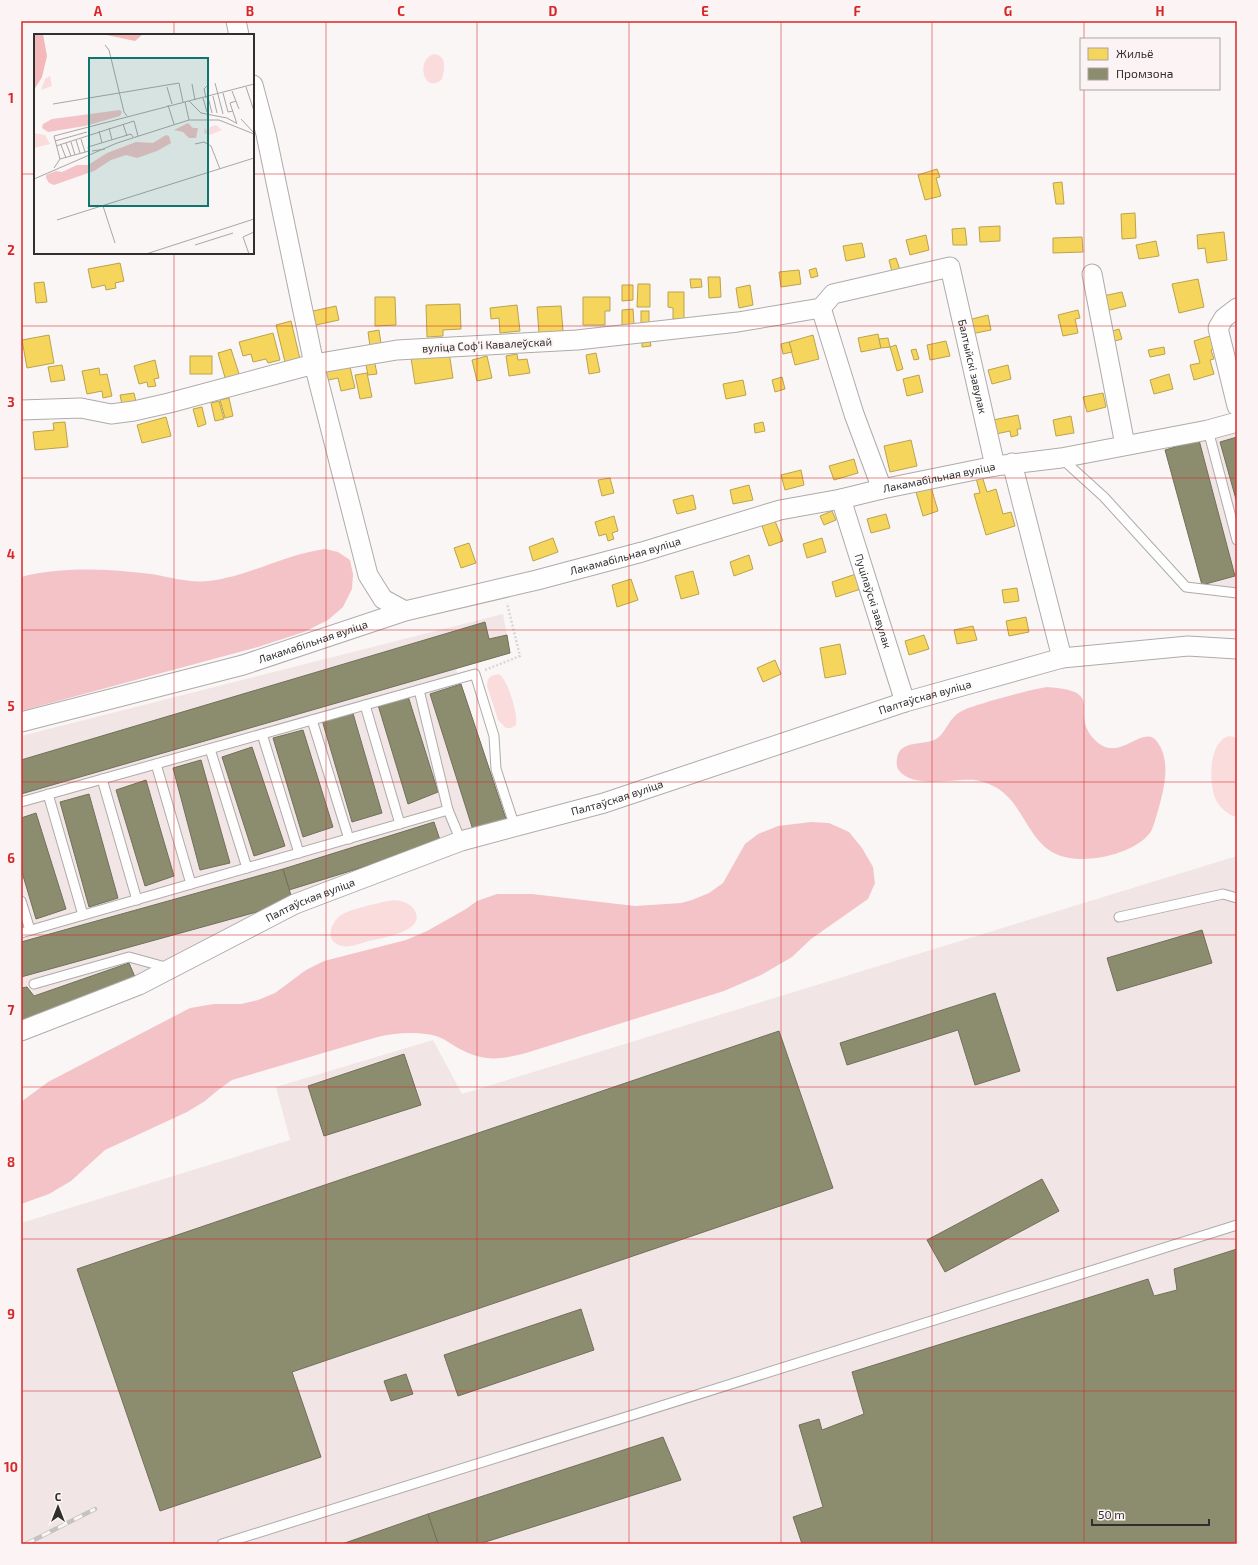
<svg xmlns="http://www.w3.org/2000/svg" width="1258" height="1565" font-family="'Exo 2',sans-serif">
  <rect width="100%" height="100%" fill="#faf6f6"/>
  <g fill="#f1e5e5">
    <path d="M1237 431V593L1202 585 1165 450Z"/>
    <path d="M503 614 510 653 456 669 506 819 135 977 21 1014V736Z"/>
    <path d="M1237 856V1544H21V1223L290 1140 276 1087 433 1040 462 1094Z"/>
  </g>
  <g fill="#fbdcdd">
    <path d="M434 54C447 56 445 68 442 79 425 96 414 60 434 54Z"/>
    <path d="M499 674C508 680 518 714 516 725L511 728H506L498 720 487 686C487 677 491 675 499 674Z"/>
    <path d="M1229 736 1237 738V817C1228 815 1220 808 1216 800 1209 786 1209 752 1221 741 1223 738 1226 737 1229 736Z"/>
    <path d="M394 900C403 901 412 903 416 913 423 932 381 938 369 941 361 943 350 948 342 946 324 942 330 923 341 915 350 909 382 902 394 900Z"/>
  </g>
  <g fill="#f4c3c7">
    <path d="M325 549 338 552 350 560 353 574 352 589 343 607 328 620 304 632 258 647 21 711V577C62 566 109 569 151 574 170 577 188 583 208 581 248 577 285 554 325 549Z"/>
    <path d="M1047 687C1107 691 1070 711 1093 738 1119 768 1143 720 1158 743 1172 763 1163 793 1157 814 1155 820 1153 830 1149 834 1132 855 1081 866 1056 854 1026 840 1023 800 993 786 988 783 981 781 975 780 955 778 911 790 898 769 897 767 896 762 897 759 899 739 924 746 936 739 944 735 948 721 957 714 967 707 979 705 990 701 1009 696 1028 690 1047 687Z"/>
    <path d="M811 822 829 823 849 832 862 848 873 867 875 883 868 899 811 939 792 957 761 975 724 991 526 1053C499 1060 483 1062 458 1048 451 1044 443 1038 436 1036 416 1031 394 1033 374 1038L232 1080 218 1090 205 1101 187 1112 105 1150 71 1181 49 1194 21 1204V1102L48 1082 190 1008 214 1004H241L258 1000 275 993 306 970 324 961 406 940 427 931 466 909 477 901 497 894H532L635 906 681 903 692 900 709 893 723 883 745 844 758 834 778 826Z"/>
  </g>
  <g fill="#f6d55c" stroke="#bba34e">
    <path d="M937 169 940 177 936 178 941 196 925 200 918 175Z"/>
    <path d="M1062 182 1064 204H1056L1053 183Z"/>
    <path d="M1135 213 1136 238 1122 239 1121 214Z"/>
    <path d="M1000 226V241L980 242 979 227Z"/>
    <path d="M965 228 967 245H953L952 229Z"/>
    <path d="M1224 232 1227 260 1207 263 1205 248 1198 249 1197 235Z"/>
    <path d="M926 235 929 250 910 255 906 240Z"/>
    <path d="M1082 237 1083 252 1053 253V238Z"/>
    <path d="M1156 241 1159 256 1139 259 1136 245Z"/>
    <path d="M862 243 865 257 846 261 843 246Z"/>
    <path d="M896 258 901 273 893 276 889 260Z"/>
    <path d="M120 263 124 281 115 283 116 288 106 290 105 285 92 288 88 269Z"/>
    <path d="M816 268 818 276 811 278 809 270Z"/>
    <path d="M799 270 801 284 781 287 779 272Z"/>
    <path d="M708 277H720L721 297 709 298Z"/>
    <path d="M690 279H701L702 287 691 288Z"/>
    <path d="M1198 279 1204 307 1179 313 1172 284Z"/>
    <path d="M44 282 47 302 36 303 34 283Z"/>
    <path d="M638 284H650V307H637Z"/>
    <path d="M622 285H633V300L622 301Z"/>
    <path d="M750 285 753 305 739 308 736 288Z"/>
    <path d="M668 292H684V319H673V308L668 307Z"/>
    <path d="M1122 292 1126 306 1106 311 1103 296Z"/>
    <path d="M375 297H395L396 325 375 326Z"/>
    <path d="M583 297H610V311H605V325H583Z"/>
    <path d="M460 304 461 329 443 330V336L427 337 426 305Z"/>
    <path d="M517 305 520 331 500 333 499 318 491 319 490 308Z"/>
    <path d="M336 306 339 320 316 325 313 311Z"/>
    <path d="M561 306 563 331 539 333 537 307Z"/>
    <path d="M633 309 634 325H622V310Z"/>
    <path d="M1078 310 1080 318 1075 319 1078 333 1063 336 1058 315Z"/>
    <rect x="641" y="311" width="8" height="13"/>
    <path d="M988 315 991 330 971 334 968 320Z"/>
    <path d="M291 321 300 359 285 362 276 325Z"/>
    <path d="M1119 329 1122 339 1111 342 1109 332Z"/>
    <path d="M379 330 381 344 370 346 368 332Z"/>
    <path d="M273 333 280 360 268 363 266 359 253 362 251 354 243 356 239 342Z"/>
    <path d="M878 334 881 348 861 352 858 338Z"/>
    <path d="M49 335 54 363 27 368 22 340Z"/>
    <path d="M813 335 819 359 795 365 789 342Z"/>
    <path d="M1210 336 1214 349 1211 350 1214 359 1210 360 1214 374 1194 380 1190 365 1200 363 1194 341Z"/>
    <path d="M888 338 890 347 881 348 879 339Z"/>
    <path d="M650 341 651 346 642 347V343Z"/>
    <path d="M946 341 950 356 930 360 927 345Z"/>
    <path d="M789 342 792 352 783 354 781 344Z"/>
    <path d="M896 345 903 369 897 371 890 347Z"/>
    <path d="M1164 347 1165 354 1150 357 1148 350Z"/>
    <path d="M231 349 240 377 226 381 218 353Z"/>
    <path d="M916 349 919 359 914 360 911 350Z"/>
    <path d="M449 352 453 378 415 384 411 358Z"/>
    <path d="M596 353 600 372 589 374 586 355Z"/>
    <path d="M517 354 518 360 527 359 530 373 509 376 506 356Z"/>
    <rect x="190" y="356" width="22" height="18"/>
    <path d="M487 356 492 378 477 381 472 360Z"/>
    <path d="M374 359 377 374 368 375 365 360Z"/>
    <path d="M155 360 159 378 154 379 156 386 148 387 147 382 139 384 134 366Z"/>
    <path d="M349 363 355 388 341 391 338 378 324 381 321 370Z"/>
    <path d="M62 365 65 380 51 382 48 367Z"/>
    <path d="M1008 365 1011 379 992 384 988 370Z"/>
    <path d="M99 368 100 375 107 374 112 396 103 398 102 391 87 394 82 371Z"/>
    <path d="M367 373 372 397 360 399 355 375Z"/>
    <path d="M1169 374 1173 389 1154 394 1150 380Z"/>
    <path d="M919 375 923 392 907 396 903 379Z"/>
    <path d="M782 377 785 389 775 392 772 380Z"/>
    <path d="M743 380 746 395 726 399 723 384Z"/>
    <path d="M134 393 137 406 123 409 120 395Z"/>
    <path d="M1103 393 1106 407 1087 412 1083 397Z"/>
    <path d="M229 398 233 416 225 418 220 400Z"/>
    <path d="M219 401 224 419 215 421 211 403Z"/>
    <path d="M202 407 206 424 198 427 193 409Z"/>
    <path d="M1018 415 1021 429H1017L1018 435 1011 437 1010 431 996 434 993 420Z"/>
    <path d="M1071 416 1074 433 1056 436 1053 420Z"/>
    <path d="M166 417 171 436 142 443 137 425Z"/>
    <path d="M65 422 68 447 35 450 33 432 54 430 53 423Z"/>
    <path d="M763 422 765 431 755 433 754 424Z"/>
    <path d="M911 440 917 466 890 472 884 446Z"/>
    <path d="M854 459 858 473 834 480 829 466Z"/>
    <path d="M801 470 804 485 785 490 781 475Z"/>
    <path d="M982 476 987 492 996 489 1003 514 1011 512 1015 526 986 535 974 494 980 493 976 478Z"/>
    <path d="M610 478 614 493 602 496 598 480Z"/>
    <path d="M749 485 753 500 733 504 730 490Z"/>
    <path d="M931 487 938 511 923 516 916 492Z"/>
    <path d="M693 495 696 509 677 514 673 500Z"/>
    <path d="M832 511 836 520 824 525 820 516Z"/>
    <path d="M886 514 890 528 871 533 867 519Z"/>
    <path d="M614 516 618 531 612 533 614 539 608 541 606 534 599 536 595 522Z"/>
    <path d="M775 521 783 541 769 546 762 526Z"/>
    <path d="M553 538 558 552 533 561 529 547Z"/>
    <path d="M822 538 826 552 807 558 803 544Z"/>
    <path d="M469 543 476 563 461 568 454 548Z"/>
    <path d="M749 555 753 569 734 576 730 562Z"/>
    <path d="M693 571 699 594 681 599 675 576Z"/>
    <path d="M856 574 861 589 836 597 832 582Z"/>
    <path d="M631 579 638 600 617 607 612 585Z"/>
    <path d="M1017 588 1019 601 1004 603 1002 590Z"/>
    <path d="M1026 617 1029 632 1009 636 1006 621Z"/>
    <path d="M973 626 977 640 957 644 954 630Z"/>
    <path d="M924 635 929 649 909 655 905 641Z"/>
    <path d="M840 644 846 674 825 678 820 648Z"/>
    <path d="M775 660 781 674 763 682 757 668Z"/>
  </g>
  <g fill="#8c8c6e" stroke="#71705b">
    <path d="M1237 437V503L1220 442Z"/>
    <path d="M1199 440 1235 576 1202 585 1165 450Z"/>
    <path d="M485 622 489 639 507 635 510 653 21 794V760Z"/>
    <path d="M461 684 506 819 473 830 430 694Z"/>
    <path d="M408 696 438 792 408 804 378 705Z"/>
    <path d="M352 710 382 813 352 822 322 720Z"/>
    <path d="M303 730 333 827 303 837 273 738Z"/>
    <path d="M252 747 285 846 254 856 222 757Z"/>
    <path d="M201 760 230 863 200 870 173 768Z"/>
    <path d="M146 780 174 876 145 886 116 790Z"/>
    <path d="M89 794 118 898 89 907 60 802Z"/>
    <path d="M36 813 66 909 36 919 21 869V818Z"/>
    <path d="M434 822 441 843 289 890 283 869Z"/>
    <path d="M283 869 293 902 21 977V942Z"/>
    <path d="M1202 930 1212 963 1117 991 1107 958Z"/>
    <path d="M129 963 135 977 21 1022V988L27 987 34 996Z"/>
    <path d="M995 993 1020 1071 975 1085 958 1030 847 1065 840 1043Z"/>
    <path d="M779 1031 833 1188 292 1372 321 1457 160 1511 77 1269Z"/>
    <path d="M404 1054 421 1105 324 1136 308 1086Z"/>
    <path d="M1042 1179 1059 1211 945 1272 927 1240Z"/>
    <path d="M1237 1249V1544H802L793 1517 823 1507 799 1425 819 1419 822 1430 864 1414 852 1372 1148 1279 1154 1296 1177 1290 1174 1269Z"/>
    <path d="M581 1309 594 1350 458 1396 444 1355Z"/>
    <path d="M406 1374 413 1394 391 1401 384 1381Z"/>
    <path d="M663 1437 681 1480 479 1544H438L428 1514Z"/>
    <path d="M428 1514 438 1544H342Z"/>
  </g>
  <g fill="none" stroke-linecap="round" stroke-linejoin="round">
    <defs>
      <g id="lane">
        <path d="M1208 430 1237 540"/>
        <path d="M1061 458 1104 497 1186 587 1237 593"/>
        <path d="M419 690 448 810"/>
        <path d="M365 705 400 824"/>
        <path d="M312 720 349 839"/>
        <path d="M262 734 299 853"/>
        <path d="M210 749 247 868"/>
        <path d="M156 764 191 884"/>
        <path d="M102 779 137 900"/>
        <path d="M48 794 83 915"/>
        <path d="M21 802 475 674 494 736 496 769 515 827"/>
        <path d="M21 901 30 930"/>
        <path d="M1119 917 1223 894 1237 898"/>
        <path d="M21 933 448 810 461 841"/>
        <path d="M34 984 129 957 169 968"/>
        <path d="M222 1544 1237 1225"/>
      </g>
      <g id="street">
        <path d="M236 21 239 35"/>
        <path d="M253 85 266 134 314 364 368 575 383 599 405 611"/>
        <path d="M1092 274 1125 445"/>
        <path d="M821 308 854 414 882 489"/>
        <path d="M1237 308 1224 318 1218 328 1237 406"/>
        <path id="s1" d="M21 410 81 408 111 414 134 411 169 403 314 364 397 350 577 340 738 322 821 308 833 294 950 267 995 466"/>
        <path d="M1012 463 1062 658"/>
        <path id="s2" d="M841 499 905 702"/>
        <path id="s3" d="M21 722 243 665 405 611 537 580 642 552 780 510 841 499 882 489 995 466 1061 458 1208 430 1237 422"/>
        <path id="s4" d="M21 1031 139 985 295 904 461 841 604 803 905 702 1062 658 1188 646 1237 649"/>
      </g>
    </defs>
    <use href="#lane" stroke="#afabab" stroke-width="11"/>
    <use href="#street" stroke="#afabab" stroke-width="21"/>
    <path stroke="#d8d7d7" stroke-width="2.5" stroke-dasharray="2 2" stroke-linecap="butt" d="M485 670 520 656 507 603"/>
    <use href="#lane" stroke="#fefefe" stroke-width="9"/>
    <use href="#street" stroke="#fefefe" stroke-width="19"/>
    <defs>
      <path id="rail" d="M26 1544 95 1509"/>
    </defs>
    <use href="#rail" stroke="#c4c2c2" stroke-width="4.5"/>
    <use href="#rail" stroke="#fcf4f4" stroke-width="3" stroke-dasharray="9" stroke-linecap="butt"/>
  </g>
  <path fill="none" stroke="#d62828" stroke-width="1" stroke-opacity="0.55" d="M174 21V35M326 21V1544M477 21V1544M629 21V1544M781 21V1544M932 21V1544M1084 21V39M1084 89V1544M21 174H35M253 174H1237M174 253V1544M21 326H1237M21 478H1237M21 630H1237M21 782H1237M21 935H1237M21 1087H1237M21 1239H1237M21 1391H1237"/>
  <g text-anchor="middle" stroke-width="4" stroke-linejoin="round" paint-order="stroke">
    <g font-size="11" fill="#312e2e" stroke="#fcf4f4">
      <text transform="translate(487 345) rotate(-3)" y="4">вуліца Софʼі Кавалеўскай</text>
      <text dy="4" stroke="none"><textPath href="#s1" startOffset="1051">Балтыйскі завулак</textPath></text>
      <text dy="4" stroke="none"><textPath href="#s3" startOffset="951">Лакамабільная вуліца</textPath></text>
      <text dy="4" stroke="none"><textPath href="#s3" startOffset="627">Лакамабільная вуліца</textPath></text>
      <text dy="4" stroke="none"><textPath href="#s2" startOffset="107">Пуцілаўскі завулак</textPath></text>
      <text dy="4" stroke="none"><textPath href="#s3" startOffset="303">Лакамабільная вуліца</textPath></text>
      <text dy="4" stroke="none"><textPath href="#s4" startOffset="966">Палтаўская вуліца</textPath></text>
      <text dy="4" stroke="none"><textPath href="#s4" startOffset="642">Палтаўская вуліца</textPath></text>
      <text dy="4" stroke="none"><textPath href="#s4" startOffset="318">Палтаўская вуліца</textPath></text>
    </g>
  </g>
  <g transform="translate(34 34)">
    <rect width="220" height="220" fill="#faf6f6"/>
    <path d="M16 42 18 52 7 56 11 45ZM182 91 188 96 175 101 170 99V94L174 97 176 93ZM0 99 11 101 16 110 0 114Z" fill="#fbdcdd"/>
    <path d="M86 76 88 78 86 82 51 92 14 98 8 94 9 90 18 85ZM154 89 159 94H164L162 104H155L149 98 140 96ZM132 101 135 102 137 109 123 117 103 124 92 121 77 126 60 137 20 151 15 149 12 144V141L22 137 28 138 43 131H54L73 119 102 108 119 109Z" fill="#f4c3c7"/>
    <path d="M0 0H9L13 22 8 43 0 56ZM68 0H109L101 7Z" fill="#f4b7ba"/>
    <path fill="none" stroke="#aaa6a6" stroke-width="1" d="M71 11 75 16 90 78 93 82M181 49 189 80M158 50 161 66M133 53 138 70M212 53 220 77M198 57 205 75M189 59 194 78 199 77M179 62 183 79M174 63 178 79M169 64 173 78M172 64 170 55 174 51M155 67 167 79 193 84 202 89M202 67 196 69 203 90M151 68 155 86M19 70 145 49 149 68M134 71 140 90M207 85 220 99M89 90 93 102M75 94 78 106M65 97 68 109M47 105 51 118M42 106 46 119M21 107 53 98M37 108 41 121M32 109 37 122M161 110 170 108 177 112 186 135M27 111 32 124M22 112 100 87 104 102M58 117 71 115M26 125 55 117 54 113 97 100 99 103M20 134 26 125 20 102 220 50M0 145 83 109 155 86H185L220 100M69 172 81 209M23 186 220 124M161 211 199 199M112 220 220 185M215 220 209 203 220 198"/>
    <path fill="#0f766e" fill-opacity="0.15" stroke="#0f766e" stroke-width="2" d="M55 24H174V172H55Z"/>
    <rect width="220" height="220" fill="none" stroke="#312e2e" stroke-width="2"/>
  </g>
  <rect width="1258" height="1565" fill="none" stroke="#fcf4f4" stroke-width="44"/>
  <rect x="1080" y="38" width="140" height="52" fill="#fcf4f4" stroke="#aba5a5"/>
  <rect x="1088" y="48" width="20" height="12" fill="#f6d55c" stroke="#aba5a5"/>
  <text x="1116" y="58" font-size="12" fill="#312e2e">Жильё</text>
  <rect x="1088" y="68" width="20" height="12" fill="#8c8c6e" stroke="#aba5a5"/>
  <text x="1116" y="78" font-size="12" fill="#312e2e">Промзона</text>
  <g transform="translate(58 1507)" stroke="#fcf4f4" stroke-width="3" paint-order="stroke">
  <path d="M0-3L7 15L0 10L-7 15Z" fill="#312e2e"/>
  <text y="-6" font-size="11" font-weight="bold" text-anchor="middle" fill="#312e2e">С</text>
  </g>
  <path d="M1092 1519v6h117v-6" fill="none" stroke="#312e2e" stroke-width="2"/>
  <text x="1098" y="1519" font-size="12" fill="#312e2e" stroke="#fcf4f4" stroke-width="3" paint-order="stroke">50 m</text>
  <rect x="22" y="22" width="1214" height="1521" fill="none" stroke="#d62828" stroke-width="1.5"/>
  <g font-size="13" text-anchor="middle" font-weight="bold" fill="#d62828">
    <text x="98" y="16">A</text>
    <text x="250" y="16">B</text>
    <text x="401" y="16">C</text>
    <text x="553" y="16">D</text>
    <text x="705" y="16">E</text>
    <text x="857" y="16">F</text>
    <text x="1008" y="16">G</text>
    <text x="1160" y="16">H</text>
    <text x="11" y="103">1</text>
    <text x="11" y="255">2</text>
    <text x="11" y="407">3</text>
    <text x="11" y="559">4</text>
    <text x="11" y="711">5</text>
    <text x="11" y="863">6</text>
    <text x="11" y="1015">7</text>
    <text x="11" y="1167">8</text>
    <text x="11" y="1319">9</text>
    <text x="11" y="1472">10</text>
  </g>
</svg>
